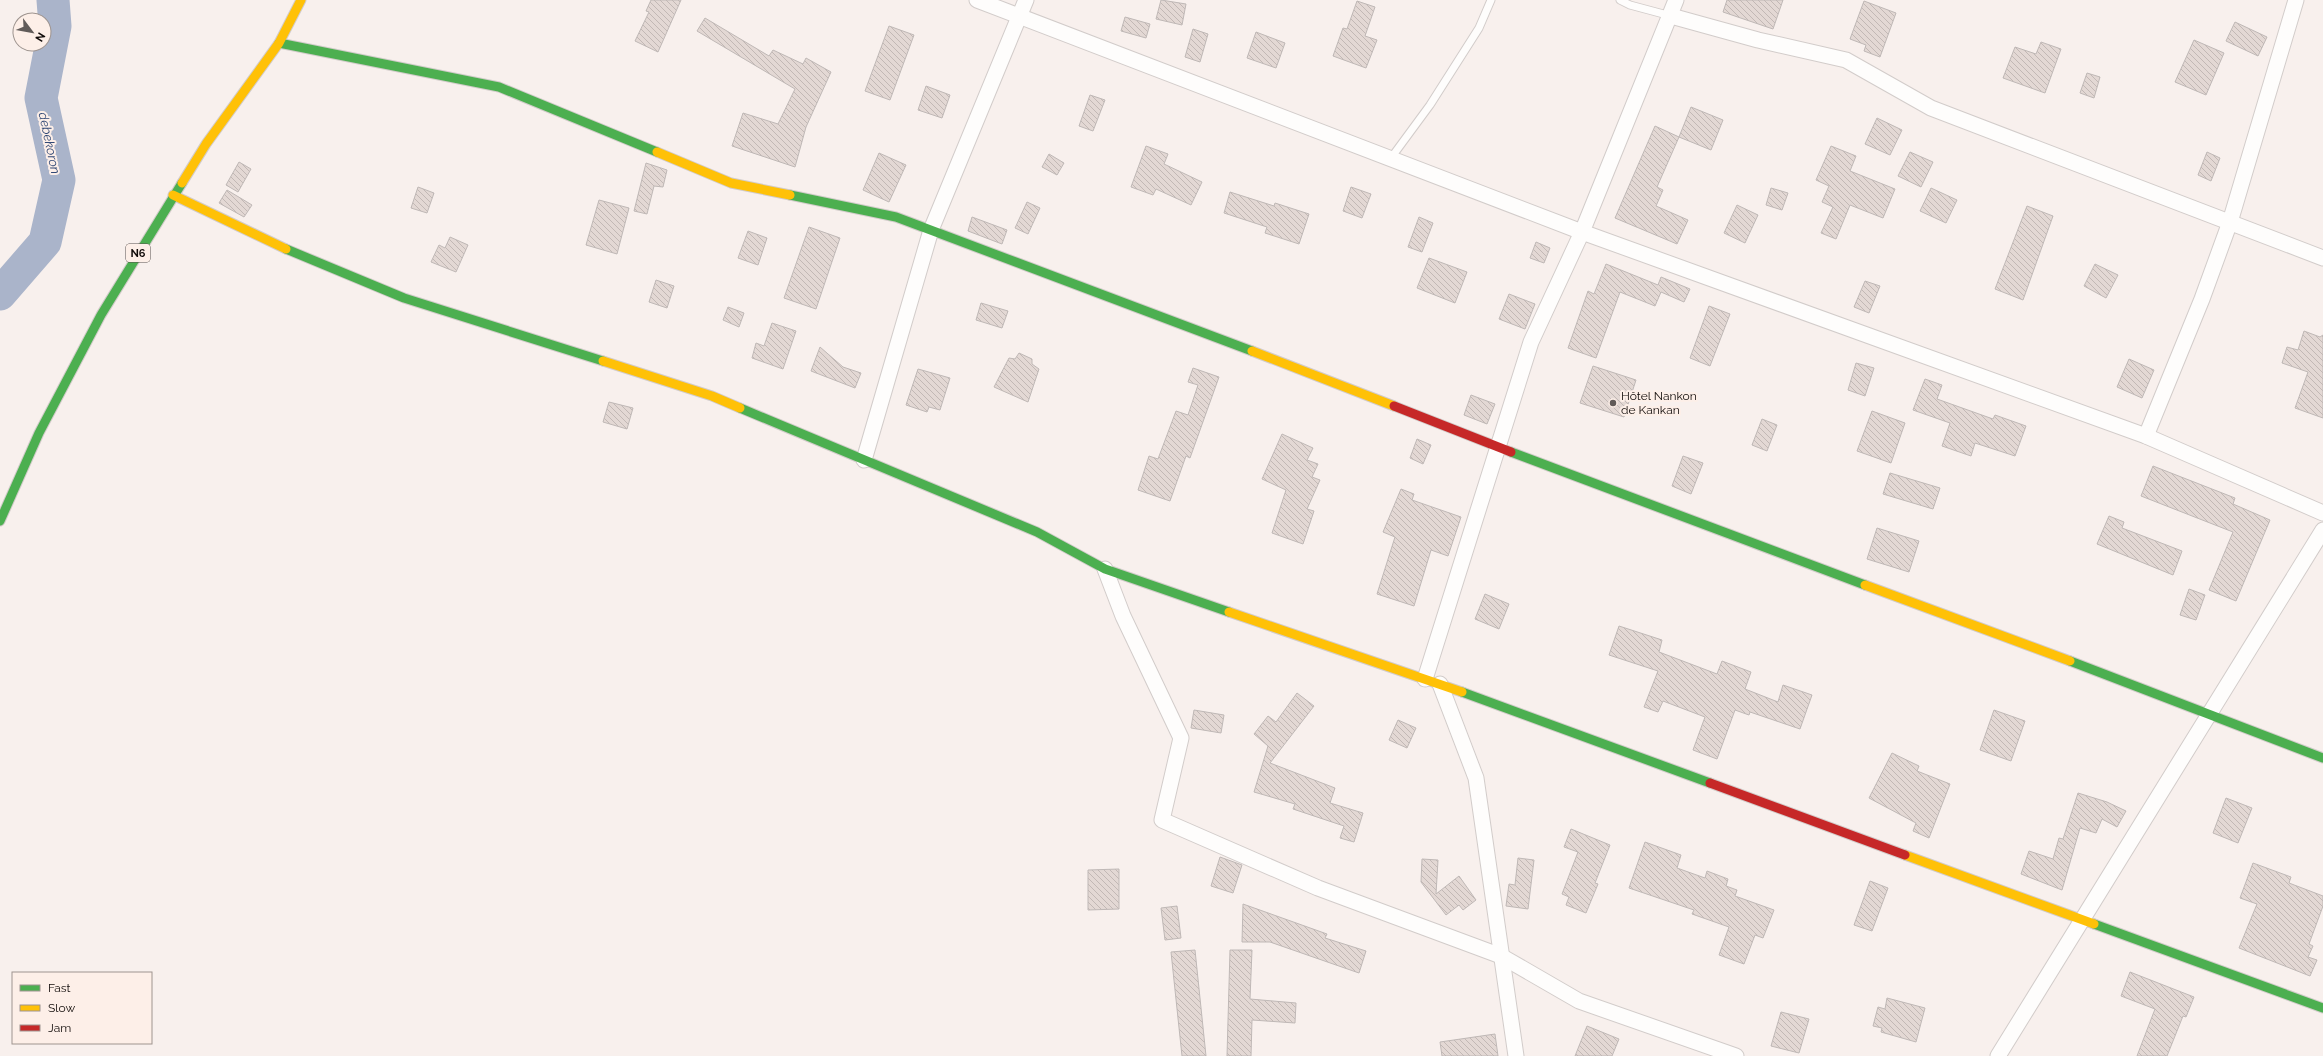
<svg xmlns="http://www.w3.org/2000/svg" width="2323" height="1056" font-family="Raleway,sans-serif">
  <defs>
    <pattern id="building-back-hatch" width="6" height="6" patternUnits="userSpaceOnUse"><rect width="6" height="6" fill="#e3d8d4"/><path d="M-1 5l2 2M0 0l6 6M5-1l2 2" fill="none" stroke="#c2b8b5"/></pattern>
  </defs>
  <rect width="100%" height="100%" fill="#f8f0ed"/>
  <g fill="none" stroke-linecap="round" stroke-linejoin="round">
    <path stroke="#aab4ca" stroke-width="33" d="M0 294 45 242 59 180 41 98 55 26 53 0"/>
  </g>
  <g fill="url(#building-back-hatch)" stroke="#bfb8b6">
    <path d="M651 0H681L658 52 635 41 649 12 646 11Z"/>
    <path d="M1161 0 1186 4 1182 25 1156 19Z"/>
    <path d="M1727 0H1783L1773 29 1723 12Z"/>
    <path d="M1357 1 1375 7 1365 36 1377 40 1366 68 1333 56 1343 28 1347 29Z"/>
    <path d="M1864 1 1896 13 1880 57 1864 51 1866 45 1850 39Z"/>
    <path d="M1125 17 1150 24 1146 38 1121 31Z"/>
    <path d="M705 18 769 56 773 50 803 64 806 58 831 72 806 127 795 167 732 146 743 113 778 124 795 89 697 31Z"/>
    <path d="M2235 22 2267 37 2258 56 2226 41Z"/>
    <path d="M889 26 914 35 890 100 865 91Z"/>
    <path d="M1193 29 1208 34 1200 62 1185 57Z"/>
    <path d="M1256 32 1285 43 1276 68 1247 58Z"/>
    <path d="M2194 40 2224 53 2206 95 2175 82Z"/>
    <path d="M2041 42 2061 49 2045 93 2003 78 2015 47 2036 54Z"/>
    <path d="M2087 73 2100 77 2094 98 2080 93Z"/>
    <path d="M926 86 950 95 942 118 918 110Z"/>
    <path d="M1090 95 1105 100 1093 131 1079 126Z"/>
    <path d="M1691 107 1723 120 1711 150 1679 137Z"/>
    <path d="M1877 118 1902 130 1890 155 1865 144Z"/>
    <path d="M1655 126 1679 137 1657 187 1663 190 1656 206 1688 220 1677 244 1615 218Z"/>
    <path d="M1146 146 1168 154 1164 164 1202 182 1191 205 1156 189 1153 195 1131 187Z"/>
    <path d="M1831 146 1856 156 1850 171 1895 189 1883 218 1850 205 1836 239 1821 233 1833 207 1822 202 1829 186 1816 180Z"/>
    <path d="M1910 152 1933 162 1921 187 1898 176Z"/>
    <path d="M2207 152 2220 158 2211 181 2198 175Z"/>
    <path d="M879 153 906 165 889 202 863 190Z"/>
    <path d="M1049 154 1064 163 1057 175 1042 167Z"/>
    <path d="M239 162 251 169 238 192 226 185Z"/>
    <path d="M646 163 667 170 663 187 654 186 647 214 634 211Z"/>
    <path d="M418 187 434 193 427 213 411 208Z"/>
    <path d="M1351 187 1371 194 1362 218 1343 211Z"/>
    <path d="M1771 188 1788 193 1782 210 1766 205Z"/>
    <path d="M1931 188 1957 200 1946 223 1920 211Z"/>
    <path d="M227 190 252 205 244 217 219 203Z"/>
    <path d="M1230 192 1274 206 1275 203 1309 214 1299 244 1265 233 1267 227 1224 213Z"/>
    <path d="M599 200 629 208 617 254 586 245Z"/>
    <path d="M1027 202 1040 208 1028 234 1015 228Z"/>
    <path d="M1737 205 1758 215 1745 243 1724 233Z"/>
    <path d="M2027 206 2053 216 2023 300 1995 289Z"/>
    <path d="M972 217 1007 230 1002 244 968 231Z"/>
    <path d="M1419 217 1433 223 1422 252 1408 247Z"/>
    <path d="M809 227 840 238 816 309 784 298Z"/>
    <path d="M748 231 767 238 758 265 738 258Z"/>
    <path d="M450 237 468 245 456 272 431 262 439 245 445 248Z"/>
    <path d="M1536 242 1550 248 1544 263 1530 258Z"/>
    <path d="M1429 258 1467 272 1455 303 1417 288Z"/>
    <path d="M1606 264 1658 285 1661 277 1690 289 1684 302 1661 292 1655 306 1620 292 1596 358 1568 348 1588 291 1594 294Z"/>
    <path d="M2095 264 2118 275 2106 298 2084 286Z"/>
    <path d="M656 280 674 286 667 308 649 302Z"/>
    <path d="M1865 281 1880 286 1869 313 1854 307Z"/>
    <path d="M1509 294 1535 304 1525 329 1499 319Z"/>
    <path d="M981 303 1008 311 1002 328 976 320Z"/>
    <path d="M1709 306 1730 314 1710 366 1690 358Z"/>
    <path d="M728 307 744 313 739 327 723 320Z"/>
    <path d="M772 323 796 331 783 369 752 358 756 343 764 346Z"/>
    <path d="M2304 331 2320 337 2323 335V418L2295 408 2308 372 2282 363 2287 347 2298 350Z"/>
    <path d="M820 347 843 367 861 373 855 388 811 371Z"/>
    <path d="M1019 353 1032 359V364L1039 369 1028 402 994 387 1009 358 1015 359Z"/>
    <path d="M2129 359 2154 370 2142 398 2117 387Z"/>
    <path d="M1856 363 1874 368 1865 396 1848 390Z"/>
    <path d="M1593 366 1636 380 1624 417 1580 403Z"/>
    <path d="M1193 368 1219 377 1190 458 1186 456 1170 501 1138 490 1149 456 1158 459 1176 411 1188 415 1198 385 1188 382Z"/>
    <path d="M918 369 950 378 940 410 929 407 927 412 906 405Z"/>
    <path d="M1925 379 1942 385 1937 399 1993 419 1995 415 2026 426 2015 456 1975 443 1971 456 1942 446 1950 423 1913 410Z"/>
    <path d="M1471 395 1495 404 1487 424 1464 415Z"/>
    <path d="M609 402 633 408 627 429 603 422Z"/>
    <path d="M1872 411 1905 423 1891 463 1857 451Z"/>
    <path d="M1762 419 1777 425 1767 451 1752 445Z"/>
    <path d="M1282 434 1313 448 1307 460 1318 464 1312 477 1320 480 1307 509 1314 511 1303 544 1272 533 1286 490 1262 479Z"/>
    <path d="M1417 439 1431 445 1423 464 1410 458Z"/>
    <path d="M1683 456 1703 463 1691 494 1672 486Z"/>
    <path d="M2153 466 2235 498 2233 504 2270 520 2236 601 2209 590 2233 532 2141 496Z"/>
    <path d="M1890 473 1940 488 1933 509 1883 494Z"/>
    <path d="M1401 489 1414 494 1412 500 1461 517 1448 556 1431 550 1414 606 1377 594 1395 537 1383 532Z"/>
    <path d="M2109 516 2124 522 2122 528 2182 551 2173 575 2097 544Z"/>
    <path d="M1877 528 1919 541 1909 572 1867 559Z"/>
    <path d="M2189 589 2205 595 2196 620 2180 615Z"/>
    <path d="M1485 594 1509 604 1499 629 1475 619Z"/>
    <path d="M1619 626 1662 640 1659 652 1717 674 1722 661 1751 672 1745 689 1778 702 1783 685 1812 695 1800 729 1750 712 1749 715 1735 710 1717 759 1693 750 1705 717 1663 701 1658 712 1644 707 1658 671 1609 655Z"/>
    <path d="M1297 693 1314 706 1270 763 1335 788 1330 803 1363 813 1354 842 1340 838 1344 826 1293 809 1295 804 1254 792 1268 746 1254 734 1268 716 1276 722Z"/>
    <path d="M1194 710 1224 715 1221 733 1191 728Z"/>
    <path d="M1994 710 2025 721 2011 761 1980 750Z"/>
    <path d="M1398 720 1416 728 1407 748 1389 740Z"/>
    <path d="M1892 753 1919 766 1917 771 1950 784 1929 838 1913 831 1916 823 1869 798Z"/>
    <path d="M2078 793 2107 802 2126 811 2117 827 2102 819 2096 833 2080 828 2062 890 2021 874 2029 851 2053 859 2059 838 2063 839Z"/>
    <path d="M2226 798 2252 808 2238 843 2213 833Z"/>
    <path d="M1571 829 1610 845 1595 883 1598 884 1586 913 1566 905 1569 897 1562 894 1578 852 1564 847Z"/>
    <path d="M1645 842 1681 855 1677 868 1705 878 1707 871 1728 879 1726 886 1737 890 1735 896 1774 910 1763 938 1755 935 1744 964 1719 955 1729 927 1692 914 1694 910 1629 888Z"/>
    <path d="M1220 857 1242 865 1233 893 1211 886Z"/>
    <path d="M1518 858 1534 860 1528 909 1506 906 1509 884 1515 885Z"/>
    <path d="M1422 859 1438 860 1436 894 1459 876 1476 900 1463 910 1459 905 1446 915 1421 882Z"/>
    <path d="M2253 863 2291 877 2289 883 2323 896V906L2309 944 2313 946 2308 957 2317 960 2310 976 2239 948 2257 904 2240 898Z"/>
    <path d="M1119 869V909L1088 910V870Z"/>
    <path d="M1870 881 1888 888 1872 931 1854 925Z"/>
    <path d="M1243 904 1327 934 1325 938 1366 951 1359 973 1270 942H1242Z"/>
    <path d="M1177 906 1181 938 1165 940 1161 908Z"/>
    <path d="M1195 950 1206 1056H1182L1171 952Z"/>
    <path d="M1230 950H1252L1250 999 1296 1003 1295 1023 1252 1020 1251 1056H1227Z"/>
    <path d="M2130 972 2194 997 2186 1017 2183 1016 2167 1056H2137L2155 1009 2121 996Z"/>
    <path d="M1887 998 1925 1008 1916 1042 1881 1032 1882 1028 1873 1026 1878 1007 1885 1009Z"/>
    <path d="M1781 1012 1809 1019 1799 1053 1771 1046Z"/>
    <path d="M1587 1026 1619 1039 1612 1056H1575Z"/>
    <path d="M1495 1034 1498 1056H1442L1440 1042Z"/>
  </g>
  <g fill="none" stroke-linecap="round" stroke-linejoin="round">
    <defs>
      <g id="lane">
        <path d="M1620 0 1630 5 1671 16"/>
        <path d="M1391 158 1430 105 1479 28 1491 0"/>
      </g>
      <g id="street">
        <path d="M977 0 1582 232 2146 436 2323 513"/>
        <path d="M1671 16 1758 40 1846 60 1931 108 2323 258"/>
        <path d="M2146 436 2202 299 2230 222 2296 0"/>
        <path d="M864 460 931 230 1026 0"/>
        <path d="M1105 569 1123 616 1181 738 1162 820 1318 888 1501 956 1579 1001 1736 1056"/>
        <path d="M1425 679 1531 342 1582 232 1676 0"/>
        <path d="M1440 684 1476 778 1516 1056"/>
        <path d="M1998 1056 2323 530"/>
      </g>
      <g id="fast">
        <path d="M279 43 499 87 657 152"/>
        <path d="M790 195 896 217 1252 351"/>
        <path d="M286 249 404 298 603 361"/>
        <path d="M740 408 1037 532 1105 569 1229 612"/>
        <path d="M1511 452 1865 585"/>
        <path d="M0 521 39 433 101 315 182 183"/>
        <path d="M2070 661 2323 758"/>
        <path d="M1462 692 1710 783"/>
        <path d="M2094 924 2323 1008"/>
      </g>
      <g id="slow">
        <path d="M657 152 731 183 790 195"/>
        <path d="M182 183 206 144 279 43 301 0"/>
        <path d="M173 195 286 249"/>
        <path d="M1252 351 1394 406"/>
        <path d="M603 361 712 396 740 408"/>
        <path d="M1865 585 2070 661"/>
        <path d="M1229 612 1462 692"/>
        <path d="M1905 855 2094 924"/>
      </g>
      <g id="jam">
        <path d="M1394 406 1511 452"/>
        <path d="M1710 783 1905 855"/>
      </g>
    </defs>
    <use href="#lane" stroke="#d2ccca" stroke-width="9"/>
    <use href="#street" stroke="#d2ccca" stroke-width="17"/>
    <use href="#fast" stroke="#d2ccca" stroke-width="11"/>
    <use href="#slow" stroke="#d2ccca" stroke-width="11"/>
    <use href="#jam" stroke="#d2ccca" stroke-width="11"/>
    <use href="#lane" stroke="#fefdfc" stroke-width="7"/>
    <use href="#street" stroke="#fefdfc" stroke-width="15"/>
    <use href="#fast" stroke="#4caf50" stroke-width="9"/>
    <use href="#slow" stroke="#ffc107" stroke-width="9"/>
    <use href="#jam" stroke="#c62828" stroke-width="9"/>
  </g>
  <circle fill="#615b59" stroke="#fdefe8" stroke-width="1.5" cx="1613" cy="403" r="4"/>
  <g text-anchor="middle" stroke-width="4" stroke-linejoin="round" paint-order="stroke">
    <rect fill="#fdefe8" stroke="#574f4c" stroke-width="1" x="126" y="244" width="24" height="18" rx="3"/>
    <g font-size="11" font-weight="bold" fill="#100b09">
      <text x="138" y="257">N6</text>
    </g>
    <g font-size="12" fill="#100b09" stroke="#fdefe8" text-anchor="start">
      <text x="1621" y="400">Hôtel Nankon<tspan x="1621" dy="14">de Kankan</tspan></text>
    </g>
    <g font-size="13" font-style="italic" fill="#314875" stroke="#fdefe8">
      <text transform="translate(50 143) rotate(78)" y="5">debekoron</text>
    </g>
  </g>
  <rect x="12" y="972" width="140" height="72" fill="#fdefe8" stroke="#9e948f"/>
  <rect x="20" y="985" width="20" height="6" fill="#4caf50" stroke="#9e948f"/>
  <text x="48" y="992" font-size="12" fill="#100b09">Fast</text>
  <rect x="20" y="1005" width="20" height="6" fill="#ffc107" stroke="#9e948f"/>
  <text x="48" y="1012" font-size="12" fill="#100b09">Slow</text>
  <rect x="20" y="1025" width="20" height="6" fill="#c62828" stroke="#9e948f"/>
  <text x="48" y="1032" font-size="12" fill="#100b09">Jam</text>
  <g transform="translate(32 32) rotate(122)"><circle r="19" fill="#fdefe8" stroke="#9e948f"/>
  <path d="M0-3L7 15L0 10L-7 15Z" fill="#615b59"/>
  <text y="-6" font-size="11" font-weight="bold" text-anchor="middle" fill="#100b09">N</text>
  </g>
</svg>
